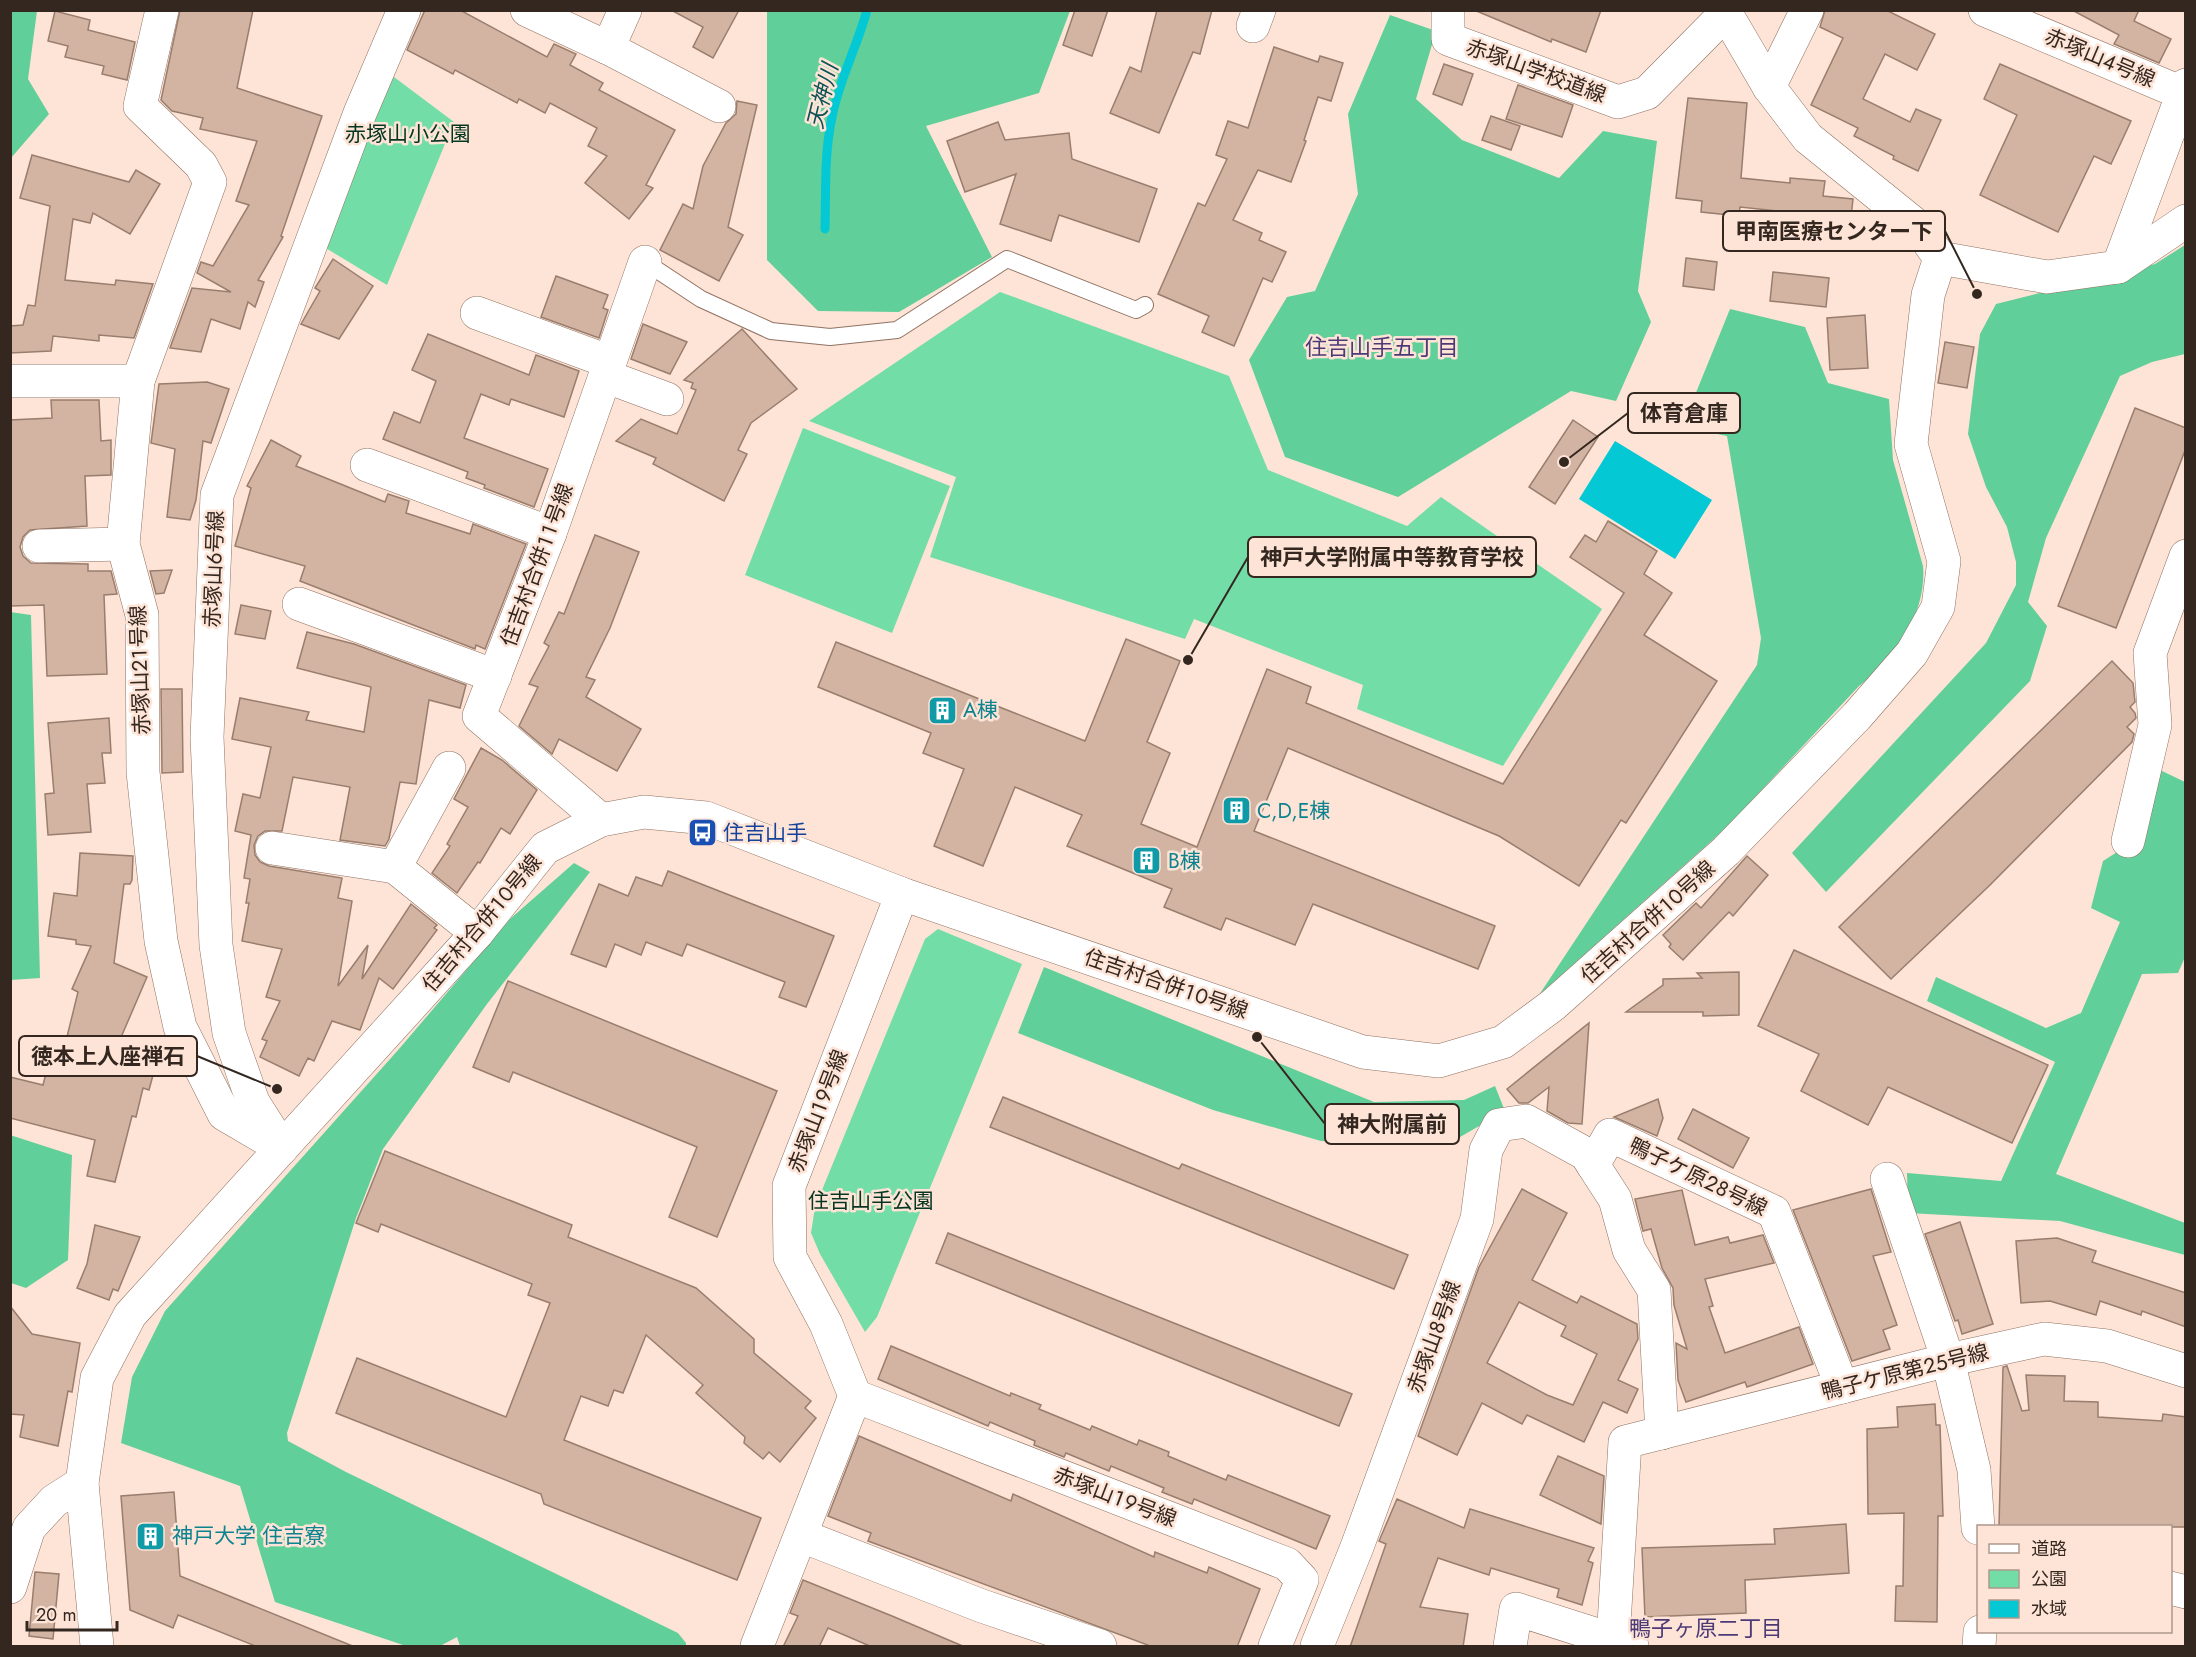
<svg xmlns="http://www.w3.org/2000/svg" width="2196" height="1657" font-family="Jost,'Noto Sans JP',sans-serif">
  <rect width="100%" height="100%" fill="#fee4d6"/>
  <g fill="#72dda7">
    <path d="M390 74 454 122 387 285 324 247Z"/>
    <path d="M1000 292 1229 376 1268 470 1407 526 1441 497 1602 609 1503 766 1357 709 1363 685 1194 619 1185 639 930 557 956 477 809 421Z"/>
    <path d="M803 428 950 486 892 633 745 575Z"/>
    <path d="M938 929 1022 964 877 1317 865 1332 820 1254 811 1233 815 1207 925 939Z"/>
  </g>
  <g fill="#61cf99">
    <path d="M11 10 37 11 28 79 49 114 11 158Z"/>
    <path d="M767 11H1070L1039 93 926 126 992 257 899 312 818 311 767 260Z"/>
    <path d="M1390 15 1436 31 1416 99 1462 140 1559 178 1603 131 1657 141 1638 291 1651 322 1616 401 1571 391 1398 497 1285 457 1249 360 1287 297 1315 291 1358 194 1348 114Z"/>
    <path d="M2185 245V354L2152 362 2120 376 2046 538 2028 602 2047 626 2030 681 1826 892 1792 853 1986 643 2016 585V562L2007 527 1986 487 1968 434 1980 334 1996 304 2155 264Z"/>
    <path d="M1730 309 1805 327 1828 383 1889 399 1893 460 1923 566C1927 612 1896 659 1859 686L1727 827 1539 995 1757 665 1761 638 1727 436 1682 427Z"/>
    <path d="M10 612 31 615 40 978 11 980Z"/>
    <path d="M2160 770 2185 782V957L2178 973 2142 974 2056 1174 2185 1223V1255L2060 1221 1908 1213 1907 1173 2001 1181 2055 1062 1927 1001 1936 977 2046 1028 2081 1013 2120 922 2091 908 2103 861 2144 835Z"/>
    <path d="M574 863 590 872 487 1004 383 1149 356 1218 287 1433 288 1441 346 1472 678 1633 686 1643V1646H460L457 1637 440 1646H406L275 1602 240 1486 121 1443 132 1377 165 1311 399 1049 510 919Z"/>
    <path d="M1044 967 1374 1102 1464 1100 1495 1086 1505 1111 1448 1144 1321 1141 1213 1110 1018 1033Z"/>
    <path d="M10 1135 72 1155 68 1260 26 1288 11 1283Z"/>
  </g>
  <path fill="#04c8d4" d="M1615 441 1712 500 1675 559 1579 499Z"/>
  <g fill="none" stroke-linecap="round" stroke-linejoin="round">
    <path stroke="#04c8d4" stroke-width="9" d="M825 229C826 192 824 154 832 117 839 80 857 47 867 10"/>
  </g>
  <g fill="#d3b4a3" stroke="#997d6d" stroke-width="1.5" fill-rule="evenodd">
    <path d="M180 10H253L237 88 322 116 281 236 283 237 258 280 264 282 255 307 248 302 240 329 211 319 201 352 170 348 192 288 231 292 197 273 201 262 213 266 249 205 236 201 257 141 200 129 203 118 172 111 161 100Z"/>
    <path d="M425 10H460L547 57 554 44 576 54 570 65 603 83 599 90 675 130 646 185 653 188 629 219 585 183 607 156 588 146 597 128 550 103 545 113 519 99 517 103 455 70 453 74 407 50Z"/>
    <path d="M671 10H739L713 58 693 47 703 27Z"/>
    <path d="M1075 10H1108L1092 56 1063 45Z"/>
    <path d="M1157 10H1212L1200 54 1193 52 1159 133 1110 113 1130 67 1141 72Z"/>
    <path d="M1474 10H1601L1586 52 1552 39 1551 42Z"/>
    <path d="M1825 10H1886L1935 34 1917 70 1885 54 1863 99 1910 122 1916 109 1941 120 1918 171 1893 159 1894 156 1854 136 1858 128 1811 105 1843 38 1820 27Z"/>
    <path d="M2072 10H2139L2134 21 2171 39 2159 63 2114 44 2119 35Z"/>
    <path d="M55 11 90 20 88 30 135 42 127 80 102 74 104 66 65 57 68 46 48 41Z"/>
    <path d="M1274 47 1318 62 1320 56 1343 63 1331 101 1318 97 1304 140 1306 141 1291 182 1258 170 1233 220 1262 233 1259 240 1286 252 1272 282 1263 278 1234 346 1202 332 1209 316 1158 294 1198 203 1205 206 1227 159 1216 155 1228 121 1248 128Z"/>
    <path d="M1444 64 1473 74 1462 105 1433 94Z"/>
    <path d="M2000 64 2131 121 2111 164 2094 156 2058 232 1980 195 2017 115 1984 99Z"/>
    <path d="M1518 85 1573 105 1562 137 1506 119Z"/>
    <path d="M1688 98 1747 103 1741 178 1790 183V178L1825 181 1823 196 1853 199 1850 226 1786 218V212L1740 207 1739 216 1701 212 1702 201 1676 198Z"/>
    <path d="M737 101 757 105 728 227 743 235 719 281 660 250 683 204 693 209 703 166 726 123 736 114Z"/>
    <path d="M1491 116 1520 126 1511 150 1482 140Z"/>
    <path d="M998 122 1005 140 1069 133 1072 159 1157 189 1139 242 1059 215 1051 241 1000 224 1016 174 965 192 947 141Z"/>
    <path d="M32 155 129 182 136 170 160 184 130 234 93 213 90 223 73 219 65 280 115 285 116 280 153 284 134 338 99 335V341L53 336 51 351 10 353V326L23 325 28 305 35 306 50 206 20 198Z"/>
    <path d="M1686 258 1717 262 1714 290 1683 286Z"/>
    <path d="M333 259 373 286 339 339 301 324 320 291 315 288Z"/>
    <path d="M1773 272 1829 278 1826 307 1770 301Z"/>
    <path d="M556 276 608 295 603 308 608 310 599 338 541 317Z"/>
    <path d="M1865 315 1868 368 1830 370 1827 318Z"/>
    <path d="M643 324 687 342 670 374 631 359Z"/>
    <path d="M742 329 797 389 751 423 738 450 747 454 724 501 653 464 656 458 616 441 641 419 677 434 696 390 691 388 693 383 684 380Z"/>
    <path d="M428 334 529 375 536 355 579 371 564 417 511 399 509 405 481 394 464 438 548 469 534 507 484 488 485 485 466 478 468 472 383 439 394 412 420 423 436 381 412 370Z"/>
    <path d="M1945 342 1974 347 1967 388 1938 383Z"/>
    <path d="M207 382 229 389 211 443 203 441 196 500 190 520 167 517 175 449 151 443 159 384Z"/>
    <path d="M51 400H99L101 441 111 440V475L85 476 87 526 30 530 23 537 20 547 23 556 31 563 88 564V571H111L117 594 104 595 107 674 47 676 44 605 10 606V420L52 418Z"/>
    <path d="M2135 408 2186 428V448L2116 628 2058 606Z"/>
    <path d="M1573 420 1598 437 1555 504 1529 487Z"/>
    <path d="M271 440 301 456 296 466 385 502 388 494 409 501 406 513 470 534 473 524 526 544 485 649 476 645 475 649 300 581 305 566 235 546 251 488 247 486Z"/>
    <path d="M1608 521 1657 551 1644 574 1672 593 1644 635 1717 681 1626 823 1621 820 1579 886 1499 836 1288 748 1254 831 1495 926 1478 969 1313 904 1295 945 1226 918 1221 930 1164 907 1172 889 1067 846 1082 815 1015 787 983 866 934 846 964 769 923 753 931 733 818 687 836 642 1085 741 1126 639 1180 661 1147 742 1170 753 1141 824 1197 847 1267 669 1311 687 1306 703 1503 784 1624 593 1570 557 1585 535 1596 542Z"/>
    <path d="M595 535 639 552 610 628 586 677 595 680 586 697 641 729 617 771 559 739 552 754 519 726 538 687 529 684 549 646 544 643 559 612 564 614Z"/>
    <path d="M172 570 164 593 156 594 150 571Z"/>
    <path d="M241 605 271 611 265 639 235 634Z"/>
    <path d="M307 632 354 644 466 685 460 708 429 700 416 784 400 782 389 839 385 846 340 840 350 787 293 777 282 831H265L258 836 254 845 255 855 260 862 269 866 342 878 338 898 352 901 338 986 368 945 362 979 411 904 437 925 434 928 437 930 393 989 379 978 360 1030 332 1021 314 1061 308 1058 299 1076 260 1057 267 1041 262 1039 280 1001 266 997 282 949 242 941 249 903H246L250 879 244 878 251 835 235 831 243 794 260 798 271 747 232 739 240 698 309 712 306 720 364 732 371 687 297 668Z"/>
    <path d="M2112 661 2133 683 2135 702 2130 707 2135 713 2136 718 2127 727 2134 734 2132 742 1989 886 1891 979 1839 927Z"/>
    <path d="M161 689H182L183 772 162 773Z"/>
    <path d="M109 718 111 753H102L105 783 87 784 91 832 48 835 45 794 54 793 48 723Z"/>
    <path d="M481 748 502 760 537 790 510 834 501 828 480 863 478 862 457 893 432 873 450 846 447 844 468 807 454 799Z"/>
    <path d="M80 853 133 856 132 880 130 884H124L114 963 147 977 119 1042 159 1053 149 1090 143 1088 136 1117 132 1116 115 1182 87 1176 95 1140 10 1118V1077L43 1085 54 1042 65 1045 78 992 72 989 91 946 76 944V940L48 936 54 893 77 896Z"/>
    <path d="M1747 856 1768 875 1733 916 1729 912 1683 960 1669 947 1671 944 1663 935 1696 903 1701 908Z"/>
    <path d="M668 871 834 936 806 1007 779 997 785 982 687 944 682 956 646 942 641 955 615 944 606 967 571 954 599 884 628 896 636 877 662 886Z"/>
    <path d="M1794 950 2048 1065 2012 1143 1888 1087 1868 1125 1801 1091 1819 1054 1758 1026Z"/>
    <path d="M1739 972V1015L1703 1016V1012H1626L1663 985V979L1702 978 1697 973Z"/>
    <path d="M508 981 777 1091 717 1237 669 1217 697 1147 513 1072 509 1082 473 1067Z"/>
    <path d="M1589 1023 1582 1124 1568 1123 1547 1111 1549 1087 1528 1103H1519L1507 1089Z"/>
    <path d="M1003 1097 1179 1169 1182 1164 1408 1255 1394 1289 990 1127Z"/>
    <path d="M1658 1099 1663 1118 1657 1136 1614 1117Z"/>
    <path d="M1693 1109 1749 1138 1733 1168 1678 1139Z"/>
    <path d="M385 1151 572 1225 568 1237 696 1288 754 1339V1353L811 1401 805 1408 816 1418 780 1462 769 1452 763 1459 744 1443 745 1437 696 1393 703 1385 646 1335 623 1393 614 1390 608 1406 581 1396 564 1440 761 1518 737 1580 544 1504 541 1494 336 1413 357 1358 506 1417 550 1303 528 1295 532 1284 381 1224 378 1232 356 1223Z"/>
    <path d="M1522 1189 1567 1213 1532 1280 1577 1303 1581 1296 1637 1324 1638 1339 1618 1380 1638 1389 1627 1413 1603 1402 1584 1442 1527 1415 1522 1424 1482 1403 1457 1455 1418 1436 1479 1267ZM1519 1302 1566 1326 1561 1336 1597 1354 1573 1405 1547 1395 1487 1363Z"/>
    <path d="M1871 1189 1891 1252 1873 1256 1897 1325 1883 1330 1890 1349 1852 1361 1793 1210Z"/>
    <path d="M1682 1190 1695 1245 1728 1237 1730 1243 1763 1235 1774 1263 1705 1279 1713 1306 1709 1307 1725 1353 1799 1327 1813 1364 1747 1387 1745 1382 1686 1402 1678 1380 1676 1343 1687 1349 1674 1305 1673 1288 1662 1268 1651 1229 1643 1231 1635 1199Z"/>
    <path d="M1960 1222 1993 1324 1962 1334 1958 1320 1955 1321 1925 1234Z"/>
    <path d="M95 1225 140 1237 118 1291 113 1289 109 1300 77 1288 87 1264Z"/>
    <path d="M948 1233 1352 1394 1339 1426 936 1263Z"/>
    <path d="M2057 1238 2096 1251 2092 1262 2186 1293V1327L2142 1311 2141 1315 2100 1301 2096 1315 2050 1301 2021 1303 2016 1241Z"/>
    <path d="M10 1306 32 1334 80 1343 72 1392 68 1391 58 1446 20 1437 24 1415 10 1414Z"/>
    <path d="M891 1346 1010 1396 1011 1393 1041 1405 1039 1409 1090 1430 1092 1426 1137 1445 1139 1440 1169 1452 1168 1456 1226 1480 1228 1475 1330 1516 1316 1549 1194 1499 1192 1504 1162 1492 1164 1488 1111 1466 1109 1471 1066 1453 1064 1457 1034 1445 1035 1441 990 1422 988 1426 878 1379Z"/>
    <path d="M2007 1366 2022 1411 2029 1410 2026 1375 2065 1376 2064 1401 2098 1402V1417L2162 1421 2163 1414 2186 1417V1527H1999L2003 1367Z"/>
    <path d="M1935 1404 1936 1425H1940L1943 1516H1938L1937 1622 1895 1621 1896 1586H1903L1904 1513 1868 1514 1867 1429 1898 1427 1897 1407Z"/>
    <path d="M859 1436 1011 1501 1013 1494 1154 1557 1155 1552 1207 1573 1209 1567 1260 1589 1237 1647H1153L868 1541 871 1533 828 1516Z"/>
    <path d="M1558 1456 1604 1476 1601 1524 1540 1495Z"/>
    <path d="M174 1492 180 1576 355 1647H258L178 1615 173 1628 130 1610 121 1496Z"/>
    <path d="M1397 1499 1464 1528 1470 1509 1594 1548 1588 1561 1593 1563 1582 1605 1557 1597 1559 1589 1491 1568 1489 1575 1438 1558 1420 1607 1468 1614 1463 1647H1350L1386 1544 1379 1541Z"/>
    <path d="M1846 1524 1849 1573 1745 1580 1746 1613 1645 1617 1642 1548 1775 1544 1774 1529Z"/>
    <path d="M35 1572 59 1574 53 1639 29 1636Z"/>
    <path d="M803 1580 892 1616 965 1647H872L828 1628 819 1647H783L798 1616 790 1613Z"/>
  </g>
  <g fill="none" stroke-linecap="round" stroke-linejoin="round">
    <defs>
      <path id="service" d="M645 262 701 299 771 331 830 337 897 330 1007 259 1136 310 1145 305"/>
      <g id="minor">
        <path d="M162 10 140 106 201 165 210 182 138 381 123 544 142 615 143 772 161 941 180 1027 224 1114 282 1148"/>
        <path d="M527 10 608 48 719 106"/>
        <path d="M1448 10V39L1618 102 1647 93 1725 14"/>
        <path d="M1985 10 2182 93"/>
        <path d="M1253 26 1259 10"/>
        <path d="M608 48 625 10"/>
        <path d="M1769 87 1807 10"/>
        <path d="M2118 267 2186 85"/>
        <path d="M477 313 610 362"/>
        <path d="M605 376 667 399"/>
        <path d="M10 381H138"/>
        <path d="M367 465 550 533"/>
        <path d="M39 546 123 544"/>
        <path d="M299 604 495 676"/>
        <path d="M449 768 395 867 477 933"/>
        <path d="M601 820 479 716 550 533 645 262"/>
        <path d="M2128 841 2155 725 2150 653 2186 556"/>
        <path d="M272 848 395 867"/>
        <path d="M279 1143 253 1102 229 1033 216 945 207 737 217 495 360 113 404 10"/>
        <path d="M1887 1179 1948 1360 1974 1470 1978 1528"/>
        <path d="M855 1396 1287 1564 1302 1580 1275 1646"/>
        <path d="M1662 1433 1654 1290 1629 1250 1615 1199 1593 1165 1610 1135 1774 1212 1842 1387"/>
        <path d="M802 1536 982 1606 1100 1646"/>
        <path d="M2170 1588 2186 1592"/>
        <path d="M1613 1641 1625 1442 1948 1360 2044 1339 2107 1346 2186 1371"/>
        <path d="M757 1646 855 1396 826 1324 790 1257 789 1186 902 894"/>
        <path d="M1317 1646 1357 1547 1477 1219 1486 1150 1499 1125 1526 1121 1586 1154 1593 1165"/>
        <path d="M1510 1646 1516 1609 1632 1646"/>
        <path d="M1979 1646 1980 1632"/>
      </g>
      <g id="tertiary">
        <path d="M1940 258 2047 277 2118 267 2186 221"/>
        <path d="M10 1587 29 1528 54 1501 82 1483"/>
        <path d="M97 1646 82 1483 97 1378 130 1315 477 933 545 848 601 820 644 812 706 818 902 894 1363 1052 1439 1061 1503 1042 1553 1005 1726 851 1857 716 1912 653 1938 607 1944 561 1911 444 1928 295 1940 258 1917 226 1808 138 1769 87 1724 10"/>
      </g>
    </defs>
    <use href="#service" stroke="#8f7263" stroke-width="18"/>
    <use href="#minor" stroke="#8f7263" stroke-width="34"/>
    <use href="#tertiary" stroke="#8f7263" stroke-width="34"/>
    <use href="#service" stroke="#fff" stroke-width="16"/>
    <use href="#minor" stroke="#fff" stroke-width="33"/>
    <use href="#tertiary" stroke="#fff" stroke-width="33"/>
  </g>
  <defs>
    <symbol id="building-square" viewBox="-11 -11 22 22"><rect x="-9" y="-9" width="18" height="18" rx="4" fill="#0f9aa8" stroke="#fee4d6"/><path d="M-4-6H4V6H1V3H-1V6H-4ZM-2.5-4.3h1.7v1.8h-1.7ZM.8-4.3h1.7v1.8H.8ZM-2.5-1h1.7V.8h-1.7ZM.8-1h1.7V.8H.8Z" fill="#fff"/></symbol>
    <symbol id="bus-square" viewBox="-11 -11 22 22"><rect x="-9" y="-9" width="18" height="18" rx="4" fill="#1a4fb4" stroke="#fee4d6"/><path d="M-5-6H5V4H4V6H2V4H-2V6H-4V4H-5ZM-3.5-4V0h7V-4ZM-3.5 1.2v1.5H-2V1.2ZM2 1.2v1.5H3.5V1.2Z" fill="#fff"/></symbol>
  </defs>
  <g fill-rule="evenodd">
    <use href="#building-square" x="926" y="694" width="33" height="33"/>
    <use href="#building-square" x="1220" y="794" width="33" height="33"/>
    <use href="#bus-square" x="686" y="816" width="33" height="33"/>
    <use href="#building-square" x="1130" y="844" width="33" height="33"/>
    <use href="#building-square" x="134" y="1520" width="33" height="33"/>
  </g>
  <g text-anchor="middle" stroke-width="5" stroke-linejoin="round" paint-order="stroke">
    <g font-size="21" fill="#332720" stroke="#fee4d6">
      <text transform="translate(2100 58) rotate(23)" y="7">赤塚山４号線</text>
      <text transform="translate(1536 71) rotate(20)" y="7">赤塚山学校道線</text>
      <text transform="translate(537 565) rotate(-70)" y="7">住吉村合併１１号線</text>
      <text transform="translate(214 569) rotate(-88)" y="7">赤塚山６号線</text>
      <text transform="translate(140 670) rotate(-92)" y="7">赤塚山２１号線</text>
      <text transform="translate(1648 922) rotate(-42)" y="7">住吉村合併１０号線</text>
      <text transform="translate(482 923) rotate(-50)" y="7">住吉村合併１０号線</text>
      <text transform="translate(1166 984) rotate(19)" y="7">住吉村合併１０号線</text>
      <text transform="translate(818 1111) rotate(-69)" y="7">赤塚山１９号線</text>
      <text transform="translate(1698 1177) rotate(26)" y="7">鴨子ケ原２８号線</text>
      <text transform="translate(1434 1337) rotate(-70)" y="7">赤塚山８号線</text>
      <text transform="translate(1905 1372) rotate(-14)" y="7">鴨子ケ原第２５号線</text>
      <text transform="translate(1115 1497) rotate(21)" y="7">赤塚山１９号線</text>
    </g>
    <g font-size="21" fill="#033520" stroke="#fee4d6">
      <text x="408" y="141">赤塚山小公園</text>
      <text x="871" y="1208">住吉山手公園</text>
    </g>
    <g font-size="21" fill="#0d838f" stroke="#fee4d6" text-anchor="start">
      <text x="963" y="717">A棟</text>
      <text x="1257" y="818">C,D,E棟</text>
      <text x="1168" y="868">B棟</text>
      <text x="172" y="1543">神戸大学 住吉寮</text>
    </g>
    <g font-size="21" fill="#164399" stroke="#fee4d6" text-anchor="start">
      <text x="723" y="840">住吉山手</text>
    </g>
    <g font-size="22" font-style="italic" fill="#0d5256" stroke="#fee4d6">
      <text transform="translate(822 96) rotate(-76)" y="8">天神川</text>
    </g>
    <g font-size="22" fill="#4c3a77" stroke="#fee4d6">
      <text x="1382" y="355">住吉山手五丁目</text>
      <text x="1706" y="1636">鴨子ヶ原二丁目</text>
    </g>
  </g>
  <path fill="none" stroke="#332720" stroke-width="2" d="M1977 294L1945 231M1564 462L1628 413M1188 660L1248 557M277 1089L197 1056M1257 1037L1325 1124"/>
  <g fill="#332720" stroke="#fee4d6" stroke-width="2">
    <circle cx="1977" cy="294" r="6"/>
    <circle cx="1564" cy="462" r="6"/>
    <circle cx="1188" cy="660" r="6"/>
    <circle cx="277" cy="1089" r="6"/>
    <circle cx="1257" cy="1037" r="6"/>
  </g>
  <g fill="#fee4d6" stroke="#332720" stroke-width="2">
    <rect x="1723" y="211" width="222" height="40" rx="6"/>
    <rect x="1628" y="393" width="112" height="40" rx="6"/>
    <rect x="1248" y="537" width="288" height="40" rx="6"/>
    <rect x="19" y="1036" width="178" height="40" rx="6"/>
    <rect x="1325" y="1104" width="134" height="40" rx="6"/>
  </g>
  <g font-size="22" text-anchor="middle" font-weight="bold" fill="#332720">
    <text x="1834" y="239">甲南医療センター下</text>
    <text x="1684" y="421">体育倉庫</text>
    <text x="1392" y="565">神戸大学附属中等教育学校</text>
    <text x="108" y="1064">徳本上人座禅石</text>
    <text x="1392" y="1132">神大附属前</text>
  </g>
  <rect width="2196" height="1657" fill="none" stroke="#332720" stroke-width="24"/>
  <rect x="1977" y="1525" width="195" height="108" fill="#fee4d6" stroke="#ad988d" stroke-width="1.5"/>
  <rect x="1989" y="1544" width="30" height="9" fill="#ffffff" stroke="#ad988d" stroke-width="1.5"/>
  <text x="2031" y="1555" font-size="18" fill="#332720">道路</text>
  <rect x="1989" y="1570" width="30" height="18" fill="#72dda7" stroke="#ad988d" stroke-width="1.5"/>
  <text x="2031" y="1585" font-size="18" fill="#332720">公園</text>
  <rect x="1989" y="1600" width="30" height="18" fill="#04c8d4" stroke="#ad988d" stroke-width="1.5"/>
  <text x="2031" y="1615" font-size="18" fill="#332720">水域</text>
  <path d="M27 1621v9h90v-9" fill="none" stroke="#332720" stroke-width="3"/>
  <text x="36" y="1621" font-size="18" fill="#332720" stroke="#fee4d6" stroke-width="4.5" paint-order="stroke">20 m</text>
</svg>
